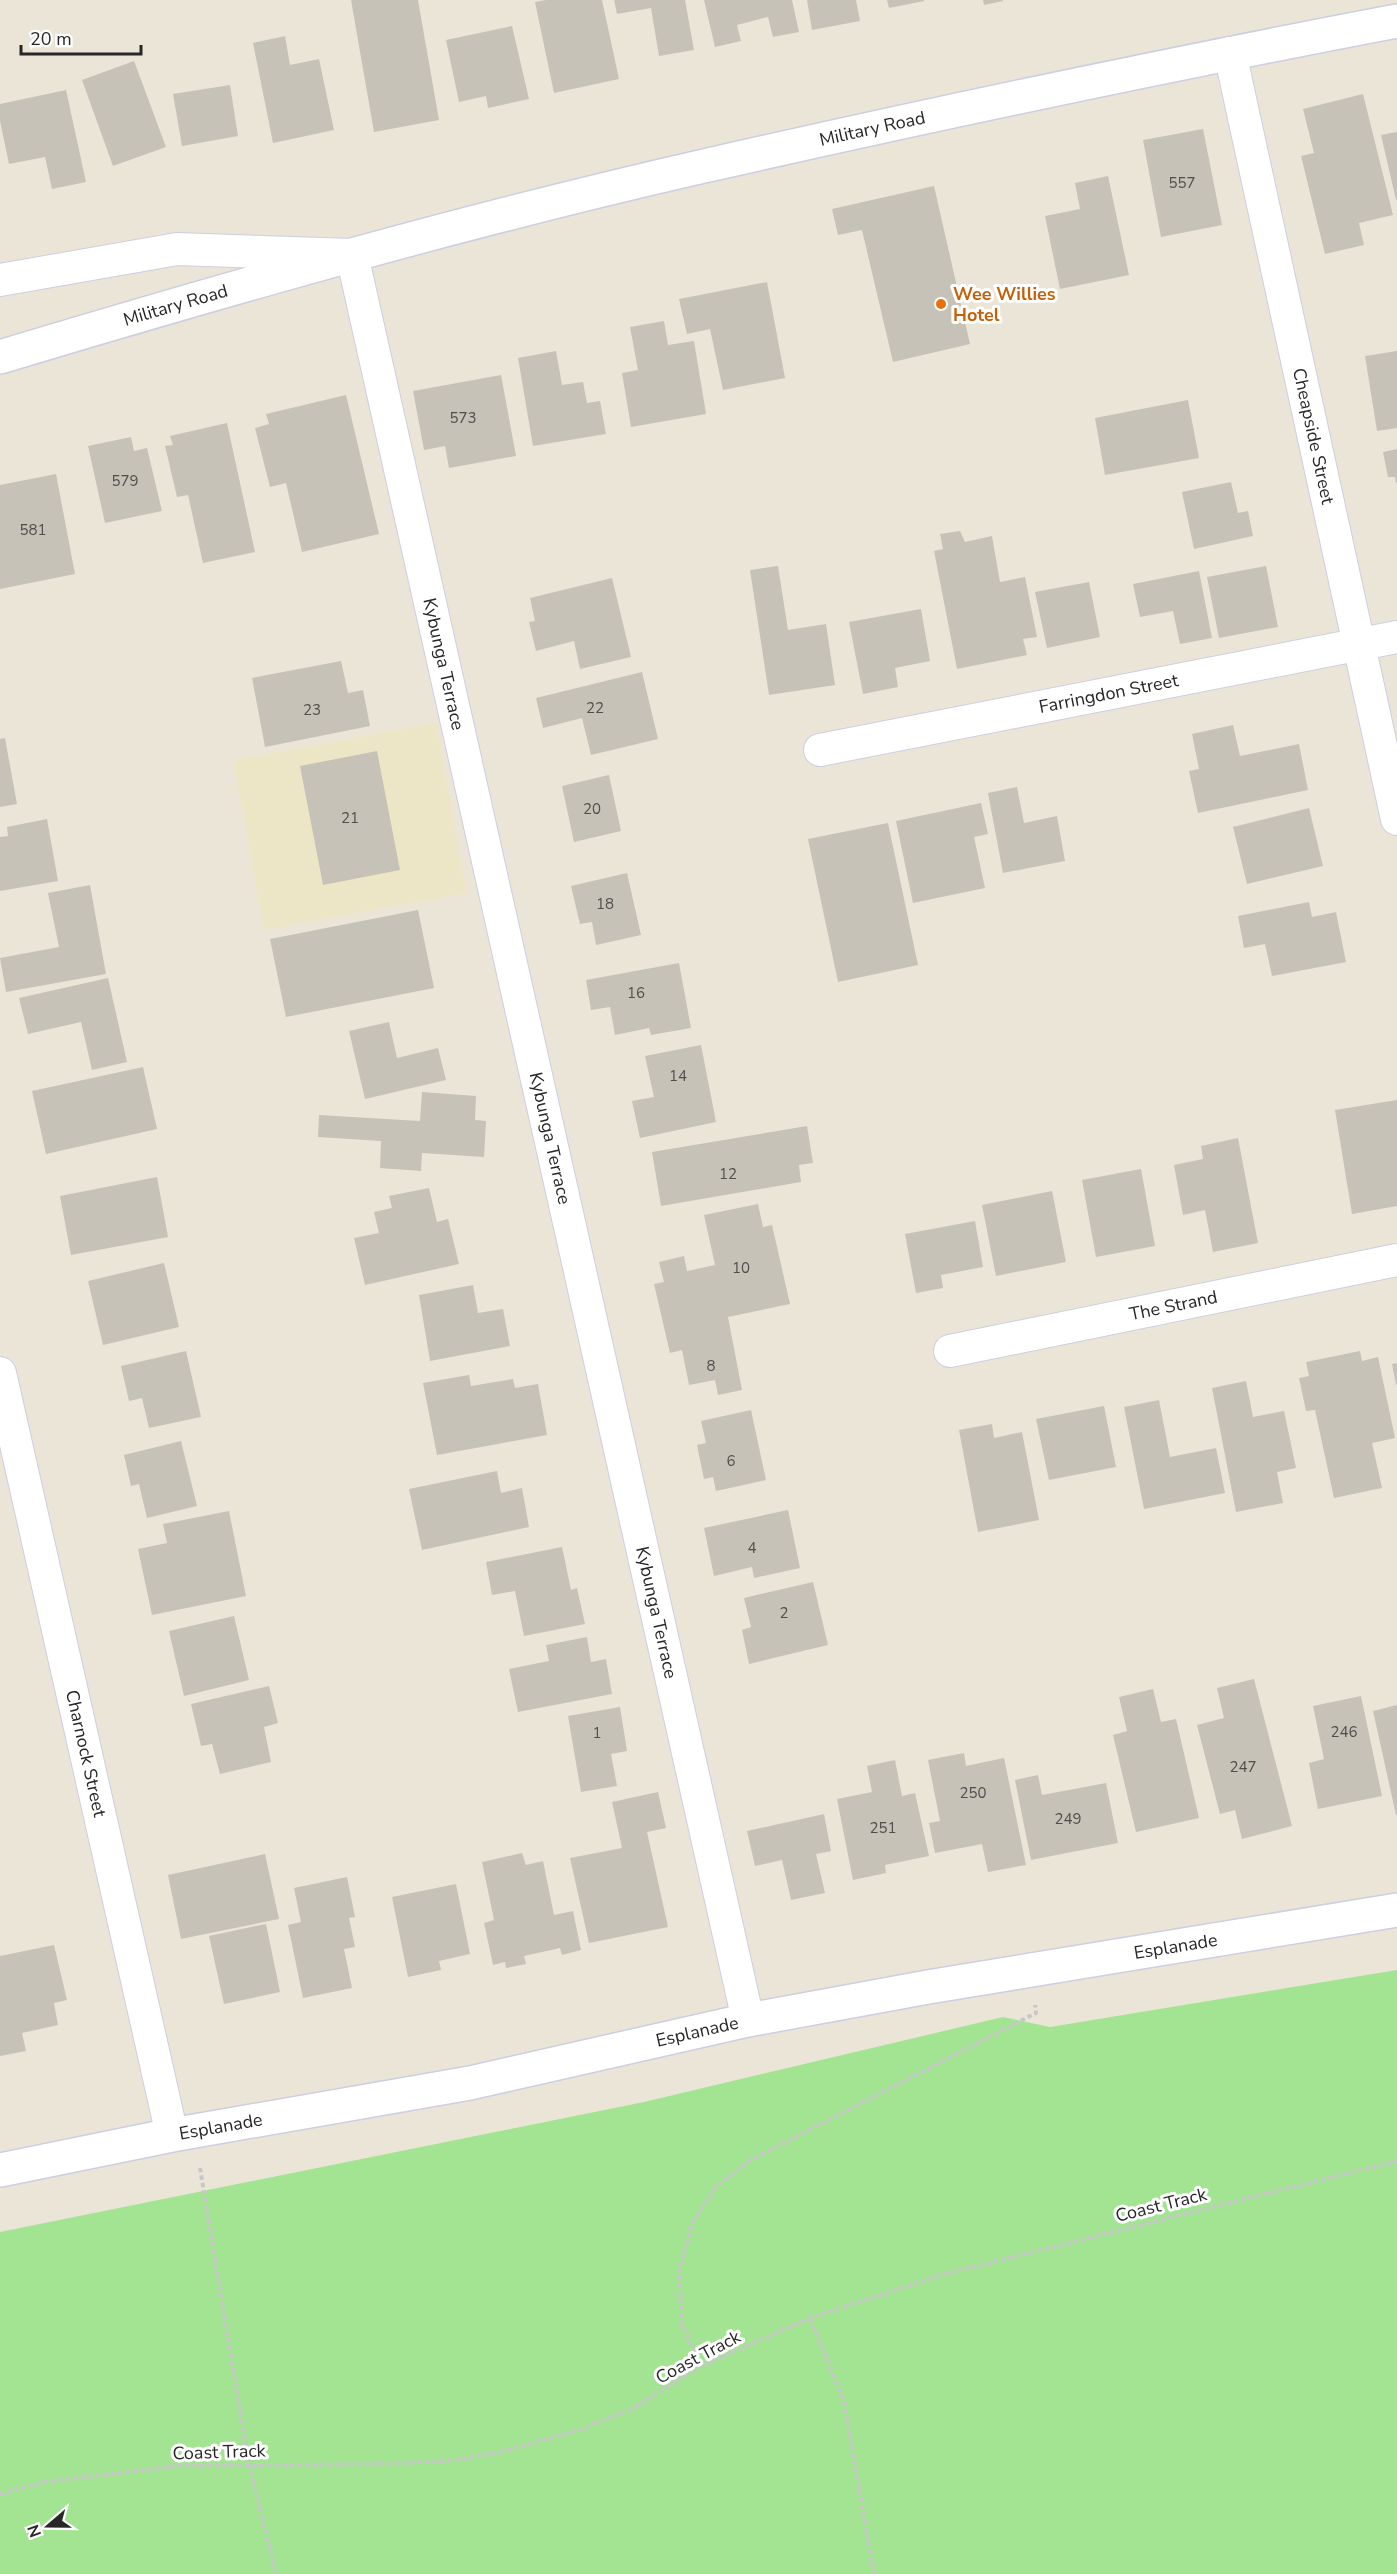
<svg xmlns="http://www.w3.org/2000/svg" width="1397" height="2574" font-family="'Nunito Sans',sans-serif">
  <rect width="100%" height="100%" fill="#ebe5d8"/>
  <path fill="#ede6c6" d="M436 723 467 893 264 930 233 760Z"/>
  <path fill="#a2e492" d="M1397 1970V2574H0V2232L644 2102 1003 2017 1050 2027Z"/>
  <g fill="#c6c2b8">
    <path d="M351 0H418L439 120 374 132Z"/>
    <path d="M546 0H602L619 79 554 93 535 2Z"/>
    <path d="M614 0H685L694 50 659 56 651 8 617 14Z"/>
    <path d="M704 0H792L799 32 773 37 768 17 737 25 741 41 715 47Z"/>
    <path d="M807 0H856L860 21 812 30Z"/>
    <path d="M887 0H924V1L889 8Z"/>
    <path d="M983 0H1003V1L984 5Z"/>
    <path d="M512 26 529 99 488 108 486 96 459 102 446 40Z"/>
    <path d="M285 36 290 65 319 59 334 130 273 143 253 43Z"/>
    <path d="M134 61 166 147 113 166 82 80Z"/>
    <path d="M230 85 238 136 182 146 173 94Z"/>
    <path d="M66 90 86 182 52 189 45 157 9 164 0 121V104Z"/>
    <path d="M1363 94 1393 215 1359 223 1364 245 1325 254 1301 156 1314 153 1303 109Z"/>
    <path d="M1203 129 1222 225 1161 237 1143 140Z"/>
    <path d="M1397 132V200H1396L1381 135Z"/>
    <path d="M1108 176 1129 275 1060 289 1045 216 1080 209 1075 183Z"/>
    <path d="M934 186 970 344 893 362 862 230 838 235 832 209Z"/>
    <path d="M767 282 785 378 723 390 710 329 687 334 679 299Z"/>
    <path d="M664 321 668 345 694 341 706 414 631 427 622 373 638 370 630 327Z"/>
    <path d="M556 351 562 385 583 382 587 403 600 401 606 434 533 446 518 358Z"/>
    <path d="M1397 351V428L1377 431 1365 356Z"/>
    <path d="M501 375 516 456 449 468 445 446 424 450 413 391Z"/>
    <path d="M346 395 379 534 302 552 286 483 270 487 255 428 269 424 266 414Z"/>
    <path d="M1188 400 1199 458 1105 475 1095 418Z"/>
    <path d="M227 423 255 552 203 563 188 495 177 497 165 446 173 445 170 436Z"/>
    <path d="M131 437 134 451 147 448 162 511 105 523 88 446Z"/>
    <path d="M1397 449V483H1396L1395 477H1388L1383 452Z"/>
    <path d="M56 474 75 574 0 589V485Z"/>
    <path d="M1231 482 1238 513 1248 511 1253 536 1194 549 1182 492Z"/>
    <path d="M960 531 965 542 992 536 1000 582 1025 577 1037 637 1023 639 1027 655 957 669 934 551 943 549 940 534Z"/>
    <path d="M778 566 788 630 826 624 835 685 769 695 750 570Z"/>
    <path d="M1266 566 1278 627 1219 638 1207 577Z"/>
    <path d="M1199 571 1212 638 1180 644 1173 611 1140 617 1133 584Z"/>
    <path d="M612 578 631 657 580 669 574 641 536 651 529 622 535 621 530 598Z"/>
    <path d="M1089 582 1100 637 1047 648 1035 592Z"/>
    <path d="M921 609 930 661 895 668 898 687 863 694 849 622Z"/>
    <path d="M341 661 348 693 363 690 370 726 265 747 252 678Z"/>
    <path d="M642 672 658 739 591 755 582 718 543 728 536 698Z"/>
    <path d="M1233 725 1240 756 1299 744 1308 790 1198 813 1189 771 1199 769 1192 734Z"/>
    <path d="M5 738 17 804 0 807V739Z"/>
    <path d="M377 751 400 870 323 885 300 766Z"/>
    <path d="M609 775 621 831 574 842 562 786Z"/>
    <path d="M1017 787 1024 823 1057 816 1065 861 1003 873 988 793Z"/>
    <path d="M981 803 988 834 974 837 985 888 913 903 896 821Z"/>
    <path d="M1309 808 1323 866 1247 884 1233 827Z"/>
    <path d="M47 819 58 881 0 891V837L8 836 7 827Z"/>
    <path d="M888 823 918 965 838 982 808 839Z"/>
    <path d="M627 873 641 935 596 945 592 922 580 924 571 886Z"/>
    <path d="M90 885 106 974 6 992 0 958 59 947 48 893Z"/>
    <path d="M1309 902 1312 917 1336 912 1346 962 1272 976 1265 944 1244 948 1238 916Z"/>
    <path d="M418 910 434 988 286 1017 270 939Z"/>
    <path d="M679 963 691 1028 651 1035 649 1028 615 1035 610 1007 591 1010 586 980Z"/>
    <path d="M108 978 127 1062 92 1070 81 1022 28 1034 19 998Z"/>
    <path d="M389 1022 397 1058 438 1048 446 1080 365 1099 349 1031Z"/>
    <path d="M701 1045 716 1122 640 1138 632 1101 654 1097 645 1056Z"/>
    <path d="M143 1067 157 1129 46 1154 32 1091Z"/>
    <path d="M422 1092 476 1096 475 1120 486 1121 484 1157 422 1153 421 1171 380 1168 381 1141 318 1137 319 1115 420 1121Z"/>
    <path d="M1397 1100V1206L1352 1214 1335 1110Z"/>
    <path d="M807 1126 813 1163 799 1165 801 1182 661 1206 652 1152Z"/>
    <path d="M1238 1138 1258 1243 1213 1252 1205 1210 1183 1215 1174 1165 1203 1159 1201 1146Z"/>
    <path d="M1141 1169 1155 1246 1096 1257 1082 1180Z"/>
    <path d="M157 1177 168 1237 71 1255 60 1196Z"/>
    <path d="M429 1188 437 1222 448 1219 459 1264 365 1285 354 1238 379 1233 374 1212 392 1208 389 1196Z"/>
    <path d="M1052 1191 1066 1262 996 1276 982 1205Z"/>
    <path d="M758 1204 763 1227 772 1225 790 1304 728 1317 742 1390 718 1395 715 1380 689 1385 682 1350 670 1353 654 1284 664 1282 659 1262 684 1256 687 1271 715 1265 704 1215Z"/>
    <path d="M975 1221 983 1267 941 1275 943 1288 916 1293 905 1234Z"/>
    <path d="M164 1263 179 1327 103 1345 88 1281Z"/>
    <path d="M473 1285 478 1313 503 1309 510 1346 430 1361 419 1295Z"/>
    <path d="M186 1351 201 1417 149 1428 142 1398 129 1401 121 1366Z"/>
    <path d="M1360 1351 1362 1361 1378 1357 1395 1438 1372 1443 1382 1488 1334 1498 1315 1410 1306 1411 1299 1378 1309 1376 1306 1362Z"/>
    <path d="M1397 1363V1384L1396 1385 1392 1364Z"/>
    <path d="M469 1375 471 1386 513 1379 515 1388 538 1384 547 1435 437 1455 423 1383Z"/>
    <path d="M1246 1381 1253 1417 1284 1411 1296 1468 1277 1472 1283 1503 1236 1512 1212 1388Z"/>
    <path d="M1159 1400 1170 1457 1216 1448 1225 1493 1144 1509 1124 1407Z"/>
    <path d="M1104 1406 1116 1467 1049 1480 1036 1419Z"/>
    <path d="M751 1410 766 1480 716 1491 713 1477 704 1479 697 1445 706 1443 701 1421Z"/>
    <path d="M992 1424 994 1438 1022 1432 1039 1520 978 1532 959 1430Z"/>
    <path d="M181 1441 197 1506 147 1518 139 1484 131 1486 124 1455Z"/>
    <path d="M497 1471 501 1493 522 1488 529 1527 422 1550 409 1489Z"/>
    <path d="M788 1510 800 1568 754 1578 752 1567 714 1576 704 1528Z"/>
    <path d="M229 1511 246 1596 152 1615 138 1549 167 1543 163 1524Z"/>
    <path d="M562 1547 571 1590 577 1588 585 1624 524 1636 515 1591 492 1595 486 1562Z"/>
    <path d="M813 1582 828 1645 749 1664 742 1630 751 1627 744 1598Z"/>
    <path d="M234 1616 249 1680 184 1696 169 1631Z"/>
    <path d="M587 1637 591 1662 606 1659 612 1694 518 1712 509 1669 549 1661 546 1645Z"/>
    <path d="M1254 1679 1292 1826 1242 1839 1235 1810 1220 1814 1197 1725 1224 1718 1217 1688Z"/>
    <path d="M269 1686 278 1723 264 1727 271 1762 220 1774 212 1744 201 1746 191 1704Z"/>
    <path d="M1153 1689 1161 1722 1176 1719 1199 1818 1136 1832 1113 1735 1127 1731 1119 1697Z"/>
    <path d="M1361 1696 1382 1796 1318 1809 1309 1763 1324 1759 1313 1706Z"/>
    <path d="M1397 1705V1815H1396L1373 1711Z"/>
    <path d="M620 1707 627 1751 611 1754 617 1786 581 1792 568 1716Z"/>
    <path d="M964 1753 966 1766 1004 1758 1026 1865 988 1872 982 1844 935 1853 929 1823 940 1821 928 1760Z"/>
    <path d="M895 1760 902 1796 915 1793 929 1856 885 1865 886 1873 853 1880 837 1799 872 1792 867 1766Z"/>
    <path d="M1038 1775 1042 1795 1106 1783 1118 1843 1031 1860 1015 1780Z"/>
    <path d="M658 1792 666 1828 647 1832 668 1927 589 1943 570 1858 622 1848 612 1802Z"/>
    <path d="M824 1814 831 1851 816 1854 825 1893 791 1900 782 1860 755 1866 747 1831Z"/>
    <path d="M522 1853 526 1865 543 1861 554 1915 573 1911 581 1950 562 1955 560 1948 524 1956 526 1964 506 1968 505 1962 493 1965 484 1923 494 1920 482 1862Z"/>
    <path d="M265 1854 279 1919 181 1939 168 1875Z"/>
    <path d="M347 1877 355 1917 349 1918 355 1947 344 1949 352 1988 303 1998 288 1925 301 1922 294 1888Z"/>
    <path d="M456 1884 470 1954 439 1961 441 1970 408 1977 392 1897Z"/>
    <path d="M266 1924 280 1992 224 2004 209 1936Z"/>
    <path d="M54 1945 67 2000 54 2003 58 2025 22 2033 26 2051 0 2056V1956Z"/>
  </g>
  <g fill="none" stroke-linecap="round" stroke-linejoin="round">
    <defs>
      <g id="minor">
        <path id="s1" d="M1230 53 1397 819"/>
        <path id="s2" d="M0 280 177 249 352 255 748 2020"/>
        <path id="s3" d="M820 750 1397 637"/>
        <path id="s4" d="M950 1351 1397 1260"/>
        <path id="s5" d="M0 1373 172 2135"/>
      </g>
      <g id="tertiary">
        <path id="s6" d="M0 2170 172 2135 470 2083 748 2020 928 1987 1397 1910"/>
      </g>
      <g id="secondary">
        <path id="s7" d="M0 357C233 287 467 220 704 166 934 114 1165 65 1397 21"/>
      </g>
    </defs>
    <use href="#minor" stroke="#cdcee1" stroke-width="34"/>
    <use href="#tertiary" stroke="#cdcee1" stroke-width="36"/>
    <use href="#secondary" stroke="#cdcee1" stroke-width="36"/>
    <g stroke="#c7c7c7" stroke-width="4" stroke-dasharray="4.5 3" stroke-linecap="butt">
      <path d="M200 2168 249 2464 276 2574"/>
      <path d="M810 2318 844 2401 874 2574"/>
      <path d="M701 2366 682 2324 679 2269 694 2220 716 2187 751 2160 1036 2013 1035 2005"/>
      <path d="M0 2494 45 2482 177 2466 384 2464 458 2460 509 2450 579 2430 632 2409 701 2366 810 2318 941 2275 1397 2161"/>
    </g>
    <use href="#minor" stroke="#fff" stroke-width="32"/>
    <use href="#tertiary" stroke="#fff" stroke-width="33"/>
    <use href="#secondary" stroke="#fff" stroke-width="33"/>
  </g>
  <circle fill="#e8710a" stroke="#fff" stroke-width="2" cx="941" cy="304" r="6"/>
  <g text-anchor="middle" stroke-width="6" stroke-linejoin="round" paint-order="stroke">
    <g font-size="15" fill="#4f4e4b">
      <text x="1182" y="188">557</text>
      <text x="463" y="423">573</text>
      <text x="125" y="486">579</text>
      <text x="33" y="535">581</text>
      <text x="595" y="713">22</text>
      <text x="312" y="715">23</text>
      <text x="592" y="814">20</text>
      <text x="350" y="823">21</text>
      <text x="605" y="909">18</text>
      <text x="636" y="998">16</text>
      <text x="678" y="1081">14</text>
      <text x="728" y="1179">12</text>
      <text x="741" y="1273">10</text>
      <text x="711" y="1371">8</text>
      <text x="731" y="1466">6</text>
      <text x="752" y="1553">4</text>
      <text x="784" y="1618">2</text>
      <text x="1344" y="1737">246</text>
      <text x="597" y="1738">1</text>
      <text x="1243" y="1772">247</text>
      <text x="973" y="1798">250</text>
      <text x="1068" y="1824">249</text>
      <text x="883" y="1833">251</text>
    </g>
    <g font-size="18" fill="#272727" stroke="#fff">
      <text dy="6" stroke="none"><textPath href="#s7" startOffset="902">Military Road</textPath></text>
      <text dy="6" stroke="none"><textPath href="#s7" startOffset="183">Military Road</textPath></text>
      <text dy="6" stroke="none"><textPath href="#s1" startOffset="392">Cheapside Street</textPath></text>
      <text dy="6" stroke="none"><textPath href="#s2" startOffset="774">Kybunga Terrace</textPath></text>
      <text dy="6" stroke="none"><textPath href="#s3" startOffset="294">Farringdon Street</textPath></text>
      <text dy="6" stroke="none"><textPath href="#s2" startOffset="1260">Kybunga Terrace</textPath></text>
      <text dy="6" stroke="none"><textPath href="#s4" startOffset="228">The Strand</textPath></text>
      <text dy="6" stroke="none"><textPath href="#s2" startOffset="1746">Kybunga Terrace</textPath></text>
      <text dy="6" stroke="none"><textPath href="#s5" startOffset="390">Charnock Street</textPath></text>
      <text dy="6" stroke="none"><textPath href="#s6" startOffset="1197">Esplanade</textPath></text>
      <text dy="6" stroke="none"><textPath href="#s6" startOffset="711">Esplanade</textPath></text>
      <text dy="6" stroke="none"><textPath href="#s6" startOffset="225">Esplanade</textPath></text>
      <text transform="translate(1161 2205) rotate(-14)" y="6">Coast Track</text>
      <text transform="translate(698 2357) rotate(-28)" y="6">Coast Track</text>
      <text transform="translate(219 2452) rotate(-2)" y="6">Coast Track</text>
    </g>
    <g font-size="18" font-weight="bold" fill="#c56008" stroke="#fff" text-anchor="start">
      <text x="953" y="300">Wee Willies<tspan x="953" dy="21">Hotel</tspan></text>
    </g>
  </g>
  <g transform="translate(48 2526) rotate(250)" stroke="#ffffff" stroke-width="4.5" paint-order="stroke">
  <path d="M0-4.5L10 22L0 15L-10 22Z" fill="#272727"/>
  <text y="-9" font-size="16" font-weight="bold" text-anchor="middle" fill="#272727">N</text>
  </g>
  <path d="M21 45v9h120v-9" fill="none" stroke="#272727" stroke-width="3"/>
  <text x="30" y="45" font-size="18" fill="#272727" stroke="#ffffff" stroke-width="4.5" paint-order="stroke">20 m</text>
</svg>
